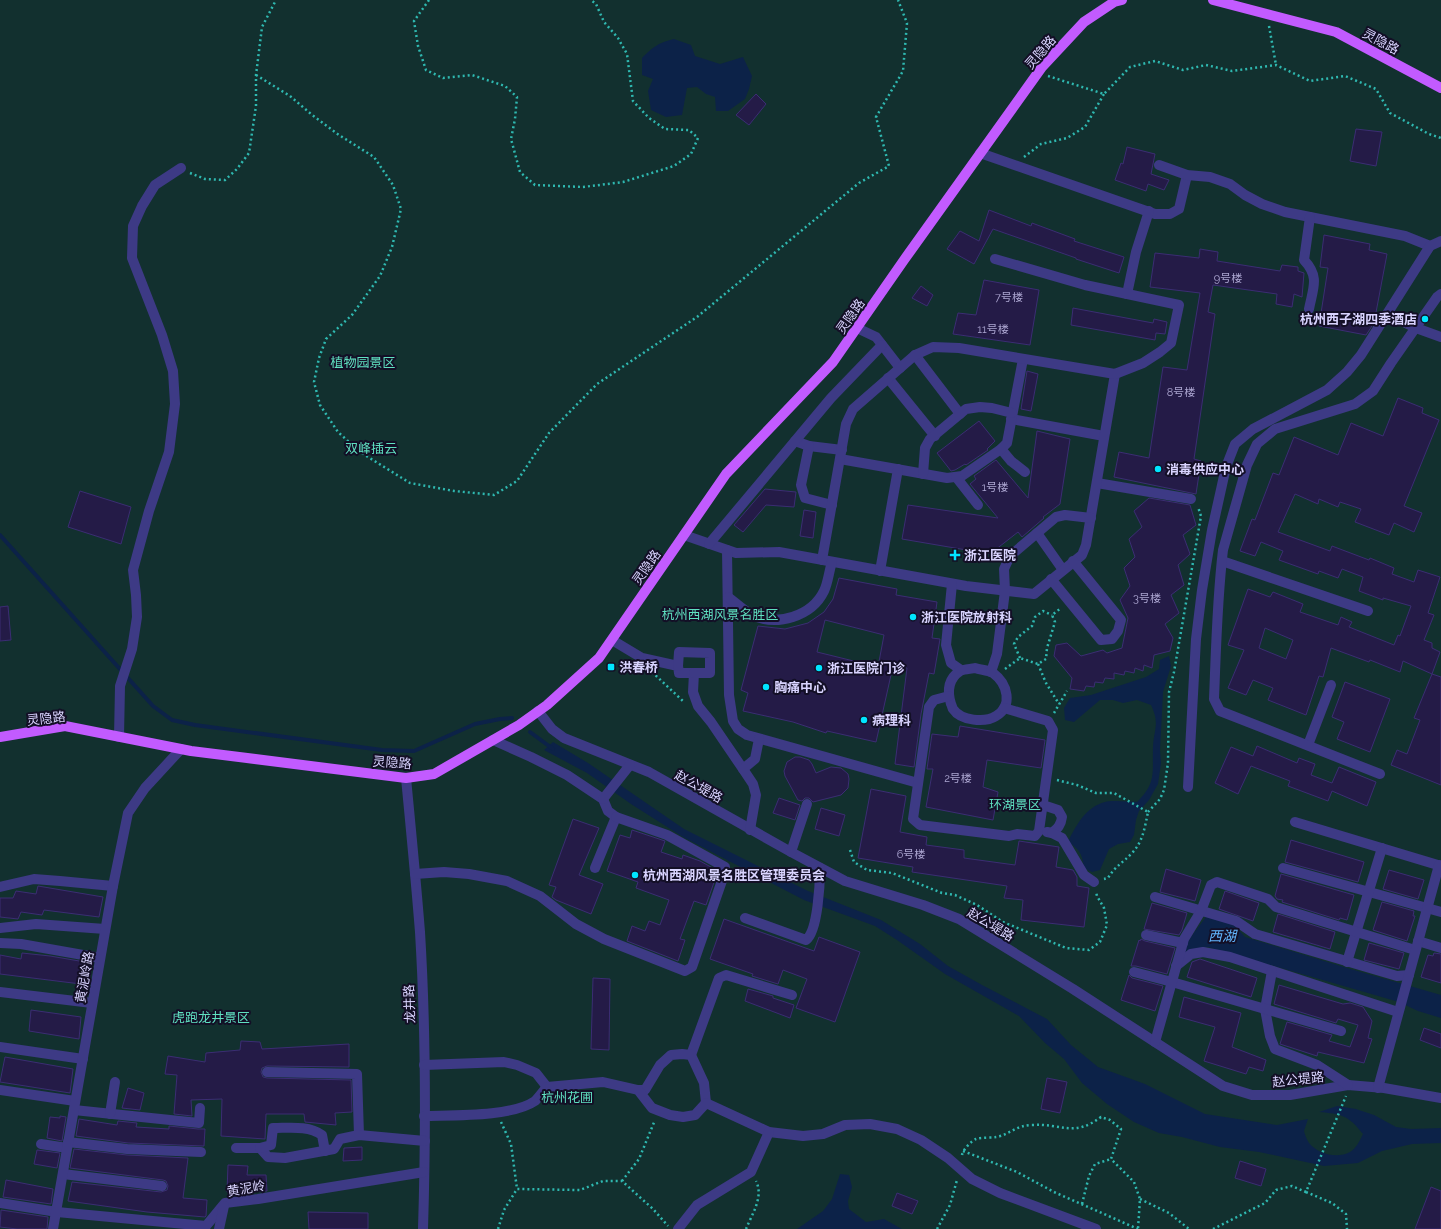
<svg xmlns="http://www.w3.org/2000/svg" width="1441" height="1229" font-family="Raleway,'Noto Sans SC',sans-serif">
  <rect width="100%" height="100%" fill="#130f26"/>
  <rect fill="#12302f" x="0" y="0" width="1441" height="1229"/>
  <g fill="#0c2248">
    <path d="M674 39 691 45 695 56 720 64 743 57 752 76 749 89 745 99 728 111H716L715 97 706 94 697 87 687 88 682 115 666 117 651 110 648 91 653 79 642 75V58C653 47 658 43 674 39Z"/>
    <path d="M1169 656 1171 666 1163 692 1160 750 1161 763 1158 784 1149 800 1139 811 1136 820 1134 835 1130 842 1118 844 1109 849 1100 870 1092 872 1084 868C1082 853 1080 850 1068 842 1076 825 1086 807 1105 802 1112 800 1129 802 1137 802 1157 782 1152 773 1153 747 1154 728 1160 724 1151 705L1137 700 1123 703 1113 700H1100L1074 722 1065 720 1064 708 1070 698 1091 695 1146 677 1159 669 1160 660Z"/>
    <path d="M553 742 588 763 684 829 808 891 881 920 920 944 948 966 982 985 1047 1019 1071 1045 1098 1067 1145 1084 1205 1114 1277 1125 1308 1119 1304 1131C1305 1135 1307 1140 1309 1143 1318 1154 1337 1159 1350 1152 1356 1149 1360 1140 1363 1134 1348 1115 1342 1114 1319 1112L1337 1106 1356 1109 1374 1115 1396 1127 1411 1129 1441 1128V1143L1412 1144 1382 1151 1358 1163 1324 1166 1259 1152 1220 1147 1182 1137 1159 1133 1134 1122 1107 1104 1082 1083 1064 1059 1045 1043 1019 1016 945 974 897 940 875 926 804 900 683 837 631 804 587 773 544 750Z"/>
    <path d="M1206 917 1232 923 1245 937 1347 968 1441 995V1018L1418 1011 1399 1002 1208 947 1191 950 1178 961 1184 946Z"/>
    <path d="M840 1174 849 1175 852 1187 848 1201 849 1209 866 1222 884 1219 902 1229H797L823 1211 832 1199Z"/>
  </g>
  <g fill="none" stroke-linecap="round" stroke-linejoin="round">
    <g stroke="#0c2248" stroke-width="4">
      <path d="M0 535 153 706 172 720 195 725 382 750 414 751 475 724 500 719 512 718"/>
      <path d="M530 732 553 749"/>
    </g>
  </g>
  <g fill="#241b47" stroke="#3b2d73" fill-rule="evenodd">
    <path d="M756 94 766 104 749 125 736 115Z"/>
    <path d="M1356 129 1382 132 1376 166 1350 161Z"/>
    <path d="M1127 147 1155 154 1151 174 1169 180 1164 190 1148 184 1146 191 1115 180 1121 163 1123 164Z"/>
    <path d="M989 210 1031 226 1032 223 1075 239 1074 241 1124 257 1119 273 1076 259V258L993 229 974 264 947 249 960 231 979 241Z"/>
    <path d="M1324 235 1370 244 1369 250 1387 254 1374 323 1366 335 1319 326 1328 268 1320 267Z"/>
    <path d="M1200 249 1218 252 1217 261 1280 271 1282 265 1298 267V271L1304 273 1302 297 1294 294 1292 307 1276 304 1277 294 1213 285 1208 312 1215 314 1194 459 1201 461 1196 494 1114 477 1119 452 1149 458 1163 367 1187 370 1200 293 1150 287 1155 253 1199 258Z"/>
    <path d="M984 280 1039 290 1030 345 953 334 958 313 976 315Z"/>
    <path d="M921 286 933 295 927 306 912 298Z"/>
    <path d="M1073 308 1153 323 1154 319 1167 322 1165 334 1156 333 1155 340 1071 325Z"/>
    <path d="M1027 371 1038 374 1031 411 1021 409Z"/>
    <path d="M1398 398 1423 408 1422 413 1439 420 1404 506 1422 513 1414 532 1394 523 1389 535 1355 522 1361 509 1340 502 1338 507 1319 499 1318 504 1295 494 1278 532 1330 551 1332 546 1369 560 1370 558 1394 568 1392 574 1414 582 1418 570 1440 577 1428 613 1434 615 1424 640 1432 643V648L1440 652 1432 674 1403 661 1400 672 1370 660 1369 662 1331 648 1323 677 1319 676 1306 715 1268 700 1273 688 1253 680 1246 695 1228 688 1244 650 1228 645 1248 589 1270 597 1273 592 1303 604 1300 612 1338 625 1341 617 1352 622 1349 627 1394 645 1398 635 1400 636 1411 606 1383 598V600L1359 591 1363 577 1342 569 1338 578 1319 571 1318 574 1279 560 1283 551 1261 542 1255 556 1240 551 1252 519 1255 520 1273 473 1279 475 1294 437 1338 455 1351 423 1383 436ZM1265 628 1293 640 1286 659 1259 648Z"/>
    <path d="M979 421 995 441 987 449 988 450 966 465 965 464 955 470 951 471 937 453Z"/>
    <path d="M1037 431 1070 439 1060 504 1043 517 1044 518 1022 537 1018 532 990 554 902 539 908 505 998 518 970 484 976 479 974 476 996 460 1028 498Z"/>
    <path d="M765 489 796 492 794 507 766 505 743 532 734 525Z"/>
    <path d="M80 491 131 507 121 544 68 527Z"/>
    <path d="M1149 498 1190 505 1196 525 1183 535 1190 554 1178 565 1184 585 1171 595 1179 613 1165 624 1173 638 1170 651 1154 655 1152 668 1144 665 1143 671 1135 668 1134 673 1125 671 1124 675 1114 673V679L1105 678 1103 683 1095 682 1094 687 1086 686 1084 691 1070 689 1072 678 1054 656 1056 645 1067 643 1081 656 1103 650 1107 653 1122 648 1128 618 1120 600 1130 586 1124 568 1135 557 1129 539 1142 527 1134 511Z"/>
    <path d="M804 510 816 512 813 538 800 536Z"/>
    <path d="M839 578 897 589 896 595 937 602 932 638 940 639 934 674 929 673 921 714 914 767 895 764 907 668 893 666 876 742 827 731 826 733 793 722 743 711 748 693 741 690 758 626 785 629 808 623 824 612 833 599ZM825 620 884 635 878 667 817 652Z"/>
    <path d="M8 606 11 640 0 641V607Z"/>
    <path d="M1432 674 1441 677V785L1391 765 1397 750 1407 754 1420 720 1414 718Z"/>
    <path d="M1345 682 1390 699 1370 752 1337 739 1344 722 1332 717Z"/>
    <path d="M960 726 1045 740 1041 768 987 760 983 787 998 792 993 820 926 807 933 769H927L932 734 958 737Z"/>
    <path d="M1257 746 1297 763 1299 758 1315 764 1311 775 1332 783 1339 767 1376 782 1367 806 1332 791 1328 801 1288 786 1290 781 1251 766 1238 794 1215 783 1231 747 1253 756Z"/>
    <path d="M795 757H800L809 760 812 764 816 773 831 767 841 768 848 774 849 779 848 788 841 795 813 802 809 798H805L802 801 798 800 785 776 784 771 787 762Z"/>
    <path d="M871 789 906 796 900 832 927 837 926 845 964 850V858L1015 865 1019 841 1059 847 1056 867 1073 870 1077 877V886L1089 888 1084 927 1021 920 1023 900 1004 898 1007 886 912 872 913 867 858 858Z"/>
    <path d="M779 798 800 805 795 820 773 813Z"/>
    <path d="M821 808 845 815 839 836 815 829Z"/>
    <path d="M573 819 599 828 579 875 603 884 591 914 556 900 552 897 556 887 549 885Z"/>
    <path d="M632 830 665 841 661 852 682 859 683 855 700 861 718 871 706 905 694 901 680 939 685 940 678 961 627 941 632 926 645 931 649 921 660 925 669 900 636 888 638 882 607 871 620 835 630 838Z"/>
    <path d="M1291 840 1364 862 1358 882 1285 862Z"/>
    <path d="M1166 869 1201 880 1195 901 1160 892Z"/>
    <path d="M1389 870 1424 880 1418 899 1383 889Z"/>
    <path d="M1281 874 1354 895 1347 920 1340 918 1339 920 1282 902 1283 900 1277 899 1275 896Z"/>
    <path d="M38 886 103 897 99 917 44 910 42 915 21 912 18 919 0 917V898H13L16 891 36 894Z"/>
    <path d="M1225 891 1259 903 1253 921 1219 909Z"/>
    <path d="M1382 902 1414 911 1413 916H1415L1407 941 1373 930Z"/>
    <path d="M1152 903 1187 913 1182 930 1179 935 1144 929Z"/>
    <path d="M1278 914 1335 932 1330 949 1273 932Z"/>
    <path d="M724 919 814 951 819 937 860 952 835 1022 796 1008 807 979 783 970 778 984 752 976 753 974 710 959Z"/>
    <path d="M1141 939 1145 941 1175 948 1167 974 1136 966H1131L1139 940 1140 941Z"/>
    <path d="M1369 943 1404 953 1399 969 1364 960Z"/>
    <path d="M22 953 50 956 91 963 89 985 0 974V955L21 959Z"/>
    <path d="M1434 953 1441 954V983L1421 977 1428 955 1433 956Z"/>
    <path d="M1200 959 1257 978 1251 997 1187 977 1192 962Z"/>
    <path d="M1129 975 1132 978 1163 986 1155 1011 1121 1000Z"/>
    <path d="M593 978 610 979 609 1050 591 1049Z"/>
    <path d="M1279 985 1343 1004 1350 1003 1363 1007 1372 1021 1368 1038 1372 1039 1364 1063 1318 1052 1317 1056 1280 1044 1287 1022 1332 1035 1329 1041 1350 1047 1358 1025 1338 1019 1336 1023 1274 1004Z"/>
    <path d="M748 989 773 996V998L794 1005 790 1018 745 1001Z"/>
    <path d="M1184 997 1241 1013 1232 1047 1266 1060 1263 1071 1249 1067 1246 1074 1204 1061 1215 1027 1179 1017Z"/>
    <path d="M31 1010 81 1017 79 1039 29 1031Z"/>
    <path d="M1424 1028 1441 1034V1048L1420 1040Z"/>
    <path d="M241 1041 260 1042 262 1049 349 1044V1067L267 1066 262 1068 261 1072 263 1077 267 1078 351 1080 352 1112 335 1113 336 1125 305 1122 304 1114H266L265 1139 221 1136 222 1099 191 1100 192 1116 174 1114 177 1075 165 1074 168 1056 205 1062 206 1053 240 1050Z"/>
    <path d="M5 1057 73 1069 70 1093 0 1082Z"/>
    <path d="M1047 1078 1067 1082 1060 1113 1041 1109Z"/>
    <path d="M128 1088 144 1093 140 1110 122 1108Z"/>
    <path d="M60 1116 66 1117 62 1141 47 1138 50 1117 60 1118Z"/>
    <path d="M79 1119 117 1125 118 1121 137 1123 136 1127 169 1129V1126L198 1129H205L204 1146 128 1143 76 1136Z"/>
    <path d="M362 1147V1160L343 1161 344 1148Z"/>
    <path d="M74 1149 127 1155 188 1158 183 1198 207 1200 206 1216 205 1217 147 1212 68 1201 72 1182 161 1192 167 1190 168 1186 166 1181 163 1180 70 1168Z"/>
    <path d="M37 1150 60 1153 57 1168 34 1164Z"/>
    <path d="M1240 1161 1266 1169 1261 1186 1235 1178Z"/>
    <path d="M228 1165 248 1166 247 1175H266L267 1191 227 1192Z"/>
    <path d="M6 1180 53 1189 51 1204 3 1197Z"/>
    <path d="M1431 1187 1441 1191V1229H1415Z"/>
    <path d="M897 1193 918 1201 912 1214 892 1206Z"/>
    <path d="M1 1210 48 1217 47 1229H17L0 1227Z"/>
    <path d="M308 1212 368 1213V1229H309Z"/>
  </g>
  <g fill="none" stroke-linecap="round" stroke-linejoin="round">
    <g stroke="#2fb8b0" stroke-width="2.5" stroke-dasharray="2 3" stroke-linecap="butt">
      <path d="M429 0 414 21 418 46 426 70 443 78 472 75 505 86 517 97 515 119 511 139 520 172 535 185 583 187 623 182 674 166 691 154 698 138 689 130 665 129 649 118 633 101 627 54 618 38 604 22 596 4 591 0"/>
      <path d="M1269 26 1276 65"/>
      <path d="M256 75 290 96 311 114 339 135 374 157 393 185 401 209 392 247 380 276 352 315 326 339 319 358 314 382 320 405 338 432 360 452 410 483 454 491 494 495 517 481 549 433 597 384 697 317 859 183 889 166 876 117 903 71 907 23 898 0"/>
      <path d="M1048 76 1104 94 1130 67 1155 61 1183 70 1206 65 1232 71 1276 65 1310 81 1345 76 1376 89 1390 113 1429 134 1441 138"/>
      <path d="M1024 157 1041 144 1067 138 1085 127 1104 94"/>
      <path d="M190 173 205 179 225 180 237 169 249 153 256 106V75L262 27 276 0"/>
      <path d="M1020 658 1014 644 1018 637 1032 626 1035 617 1043 611 1052 615"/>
      <path d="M1038 664 1046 683 1059 704"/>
      <path d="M1005 669 1020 658 1038 664 1046 659 1047 648 1055 622 1052 615 1061 608"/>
      <path d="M652 672 684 702"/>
      <path d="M1054 713 1067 691"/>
      <path d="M1057 780 1077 785 1096 793H1114L1148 812C1145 826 1143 842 1132 853 1123 863 1116 865 1108 878L1104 879"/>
      <path d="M1148 812 1160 799 1164 790 1168 763 1169 692 1174 672 1201 516 1198 507"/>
      <path d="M850 850 854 862 867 870 892 873 942 893 955 895 977 905 1003 922 1066 948 1089 950 1100 942 1107 925 1104 908 1097 896 1096 892"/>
      <path d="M501 1122 511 1144 517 1189"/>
      <path d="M963 1151 1017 1172 1054 1192 1138 1229"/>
      <path d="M962 1155C963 1150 971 1141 976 1139 982 1137 991 1138 997 1137 1010 1134 1017 1125 1032 1125 1061 1123 1073 1138 1101 1117L1110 1120 1121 1129 1111 1159 1134 1182 1140 1199 1138 1229"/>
      <path d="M622 1181 639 1159 655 1120"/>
      <path d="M1306 1192 1332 1203 1346 1214 1347 1229"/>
      <path d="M1140 1199 1169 1213 1189 1229"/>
      <path d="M1082 1204 1089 1176 1095 1164 1111 1159"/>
      <path d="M498 1229 504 1210 517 1189 580 1190 603 1181H622L653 1209 668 1226"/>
      <path d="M746 1229C752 1214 764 1197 756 1181"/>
      <path d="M937 1229 950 1205 957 1180"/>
      <path d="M1213 1229 1265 1203 1276 1190 1292 1186 1306 1192 1346 1096"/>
    </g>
    <g stroke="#3d3a85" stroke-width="10">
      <path d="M980 153 1155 214H1170L1179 209 1187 175"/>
      <path d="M1159 165 1187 175 1210 177 1230 184 1245 195 1262 204 1285 212 1405 236 1430 246"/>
      <path d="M1127 294 1136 252 1149 211"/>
      <path d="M1309 309C1313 288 1320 277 1304 260L1310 217"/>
      <path d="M1387 314 1416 328 1441 337"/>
      <path d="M857 328 876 337 900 368"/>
      <path d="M915 355 960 414"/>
      <path d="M888 378 935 436"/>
      <path d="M1011 419 1104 436"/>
      <path d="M795 441 809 446 842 450"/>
      <path d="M809 446 801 485 805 498 832 505"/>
      <path d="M1001 449 1011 461 1025 472"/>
      <path d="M840 459 947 478 962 476 1001 449 1007 443 1023 359"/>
      <path d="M923 474 925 448 930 439 966 409 980 407 992 408 1012 413"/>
      <path d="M956 477 978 505"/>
      <path d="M1097 483 1191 499"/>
      <path d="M1037 533 1063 570"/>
      <path d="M684 535 736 553 779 552 966 586 1034 594 1082 555 1086 545 1115 374"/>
      <path d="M709 544 831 398 882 345"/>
      <path d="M727 550 729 695 733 721 738 729 747 735 918 783"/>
      <path d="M822 560 846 424 853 409 915 355 933 347 959 348 1115 374 1143 363 1160 352 1171 343 1179 305 1085 285 995 259"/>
      <path d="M1222 561 1368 611"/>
      <path d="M880 571 898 469"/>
      <path d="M1051 579 1101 640 1112 639 1118 631 1121 620 1073 561"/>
      <path d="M952 584 946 645 951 663 961 670"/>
      <path d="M728 597C736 603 743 610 752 615 777 627 812 616 824 591 828 583 829 571 832 562"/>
      <path d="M612 640 642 658 678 666 679 673H694L693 692 698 706 711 722 743 769"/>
      <path d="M678 666 679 652 710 653V673H694"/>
      <path d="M975 668C981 670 988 670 993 673 1008 684 1013 706 996 716 985 723 961 721 953 709 952 708 952 705 951 704 947 691 948 679 960 671 964 669 971 669 975 668Z"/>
      <path d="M991 672 997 654 1005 591 1004 569 1010 556 1056 517 1065 515 1091 518"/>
      <path d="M949 696 934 700 929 707 913 819 920 825 1009 836 1017 834 1035 836 1039 831 1053 730 1048 721 1004 708"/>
      <path d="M538 711 552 729 564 738 649 772 791 852 845 881 923 905 959 919 1073 989 1223 1086 1252 1095H1290L1348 1085 1384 1088 1441 1098"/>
      <path d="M119 737 120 686 132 649 137 617 136 595 133 570 149 511 169 452 175 404 173 371 162 335 132 258 133 226 142 206 155 185 181 168"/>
      <path d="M493 740 531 757 567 775 603 799 608 811 616 817 595 868"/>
      <path d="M1308 745 1331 685"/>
      <path d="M1380 774 1220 711 1214 699C1216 650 1217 600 1223 550L1247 465 1257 444 1275 429 1355 404 1373 391 1391 363 1437 297 1441 294"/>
      <path d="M406 778C411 830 416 881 420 932 426 1031 426 1130 423 1229"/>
      <path d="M1188 787 1196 639 1202 590 1212 530 1226 467 1235 444 1253 429 1327 390 1347 372 1361 355 1430 246 1441 241"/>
      <path d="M603 799 630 765"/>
      <path d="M1043 805 1058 810 1062 817C1061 825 1058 828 1052 833L1047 832"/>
      <path d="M1295 822 1441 866"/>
      <path d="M750 830 756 795 753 784 743 769 755 759 759 739"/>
      <path d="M1052 833 1062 838 1084 875 1094 882"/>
      <path d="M791 852 807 804"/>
      <path d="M1283 868 1441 912"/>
      <path d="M415 874 444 872 469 874 507 881 540 896 576 924 604 939 685 971 692 967 725 872V867L667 835 616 817"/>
      <path d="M0 887 34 879 60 881 113 886"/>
      <path d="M1155 897 1236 921 1255 934 1397 976 1409 975"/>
      <path d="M745 918 806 940C818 931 820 883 820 868"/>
      <path d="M0 928 36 924 105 929"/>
      <path d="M1146 935 1183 943"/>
      <path d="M1418 941 1441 948"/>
      <path d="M0 943 21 944 100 958"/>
      <path d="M1347 962 1382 848"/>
      <path d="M1176 966 1191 954 1203 952 1230 957 1398 1012"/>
      <path d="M1272 971 1265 1009 1270 1036 1275 1049 1317 1065 1348 1085"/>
      <path d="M1134 972 1172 982 1341 1031"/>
      <path d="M0 992 92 1003"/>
      <path d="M1155 1042 1184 939 1201 911 1211 885 1217 882 1268 899 1276 907 1415 950"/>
      <path d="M0 1047 83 1059"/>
      <path d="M691 1055 719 978 726 975 792 995"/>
      <path d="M424 1065 504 1062 517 1065 536 1073 547 1087"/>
      <path d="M267 1072 357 1074 359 1135"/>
      <path d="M1378 1088 1439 865"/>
      <path d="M0 1090 75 1101"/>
      <path d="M638 1090H645L660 1065 671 1055 682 1054 691 1055 704 1083 706 1103"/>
      <path d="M74 1110 199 1123 200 1108"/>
      <path d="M110 1114 115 1082"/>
      <path d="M424 1116C453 1115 512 1117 535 1101 539 1097 543 1091 547 1087L603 1082 638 1090 652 1108 670 1115 683 1117 695 1115 706 1103 769 1132 803 1136 823 1134 845 1125 870 1124 897 1129 921 1140 948 1158 972 1179 1000 1193 1096 1229"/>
      <path d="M68 1142 127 1149 201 1152"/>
      <path d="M41 1144 67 1148"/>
      <path d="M236 1148H260L268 1157 285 1158 334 1149 340 1139 359 1135 425 1141"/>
      <path d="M260 1148 271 1145 273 1128C289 1128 308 1125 322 1135L325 1151"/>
      <path d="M63 1174 162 1186"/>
      <path d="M0 1203 57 1212 206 1226 225 1203 258 1199 424 1172"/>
      <path d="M53 1229 113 886 128 813 145 788 181 749"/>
      <path d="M219 1229 224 1206"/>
      <path d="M678 1229 697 1205 751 1172 769 1132"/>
    </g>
    <g stroke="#c25bff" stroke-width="10">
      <path d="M1213 0 1336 32 1441 88"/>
      <path d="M0 737 65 726 191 751 406 778 434 774 519 725 547 705 599 658 726 474 833 362 904 260 1042 67 1084 22 1114 2 1122 0"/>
    </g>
  </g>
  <g fill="#00e5ff" stroke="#130f26" stroke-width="1.5">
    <circle cx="1425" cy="319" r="4"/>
    <circle cx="1158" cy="469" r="4"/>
    <path d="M953 549h4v4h4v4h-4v4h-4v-4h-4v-4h4z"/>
    <circle cx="913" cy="617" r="4"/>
    <rect x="607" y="663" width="8" height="8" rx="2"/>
    <circle cx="819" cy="668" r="4"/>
    <circle cx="766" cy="687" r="4"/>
    <circle cx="864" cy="720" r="4"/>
    <circle cx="635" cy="875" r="4"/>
  </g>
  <g text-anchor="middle" stroke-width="4" stroke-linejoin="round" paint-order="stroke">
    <g font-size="11" fill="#aca6d1">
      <text x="1228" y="282">9号楼</text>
      <text x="1009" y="301">7号楼</text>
      <text x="993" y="333">11号楼</text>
      <text x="1181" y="396">8号楼</text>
      <text x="995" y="491">1号楼</text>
      <text x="1147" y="602">3号楼</text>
      <text x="958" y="782">2号楼</text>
      <text x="911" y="858">6号楼</text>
    </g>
    <g font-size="13" fill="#d9d4ff" stroke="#130f26">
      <text transform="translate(1381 41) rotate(28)" y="5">灵隐路</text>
      <text transform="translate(1040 52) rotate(-49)" y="5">灵隐路</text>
      <text transform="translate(850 316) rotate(-55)" y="5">灵隐路</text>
      <text transform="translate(646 567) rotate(-55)" y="5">灵隐路</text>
      <text transform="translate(46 718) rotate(-6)" y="5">灵隐路</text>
      <text transform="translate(392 762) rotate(4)" y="5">灵隐路</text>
      <text transform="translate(699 786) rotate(29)" y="5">赵公堤路</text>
      <text transform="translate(991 924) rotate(31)" y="5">赵公堤路</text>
      <text transform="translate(84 977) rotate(-80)" y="5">黄泥岭路</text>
      <text transform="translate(409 1004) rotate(-92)" y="5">龙井路</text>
      <text transform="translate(1298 1079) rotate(-6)" y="5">赵公堤路</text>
      <text transform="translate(246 1188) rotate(-10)" y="5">黄泥岭</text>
    </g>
    <g font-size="13" font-weight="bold" fill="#d9d4ff" stroke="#130f26" text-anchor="start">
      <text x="1417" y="324" text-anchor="end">杭州西子湖四季酒店</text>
      <text x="1166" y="474">消毒供应中心</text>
      <text x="964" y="560">浙江医院</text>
      <text x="921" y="622">浙江医院放射科</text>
      <text x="619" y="672">洪春桥</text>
      <text x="827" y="673">浙江医院门诊</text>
      <text x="774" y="692">胸痛中心</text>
      <text x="872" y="725">病理科</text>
      <text x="643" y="880">杭州西湖风景名胜区管理委员会</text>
    </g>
    <g font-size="13" fill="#5fe0c0" stroke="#130f26">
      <text x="363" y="367">植物园景区</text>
      <text x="371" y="453">双峰插云</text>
      <text x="720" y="619">杭州西湖风景名胜区</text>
      <text x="1015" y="809">环湖景区</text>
      <text x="211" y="1022">虎跑龙井景区</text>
      <text x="567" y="1102">杭州花圃</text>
    </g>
    <g font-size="14" font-style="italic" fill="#62b6ff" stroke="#130f26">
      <text x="1222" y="941">西湖</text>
    </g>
  </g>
</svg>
